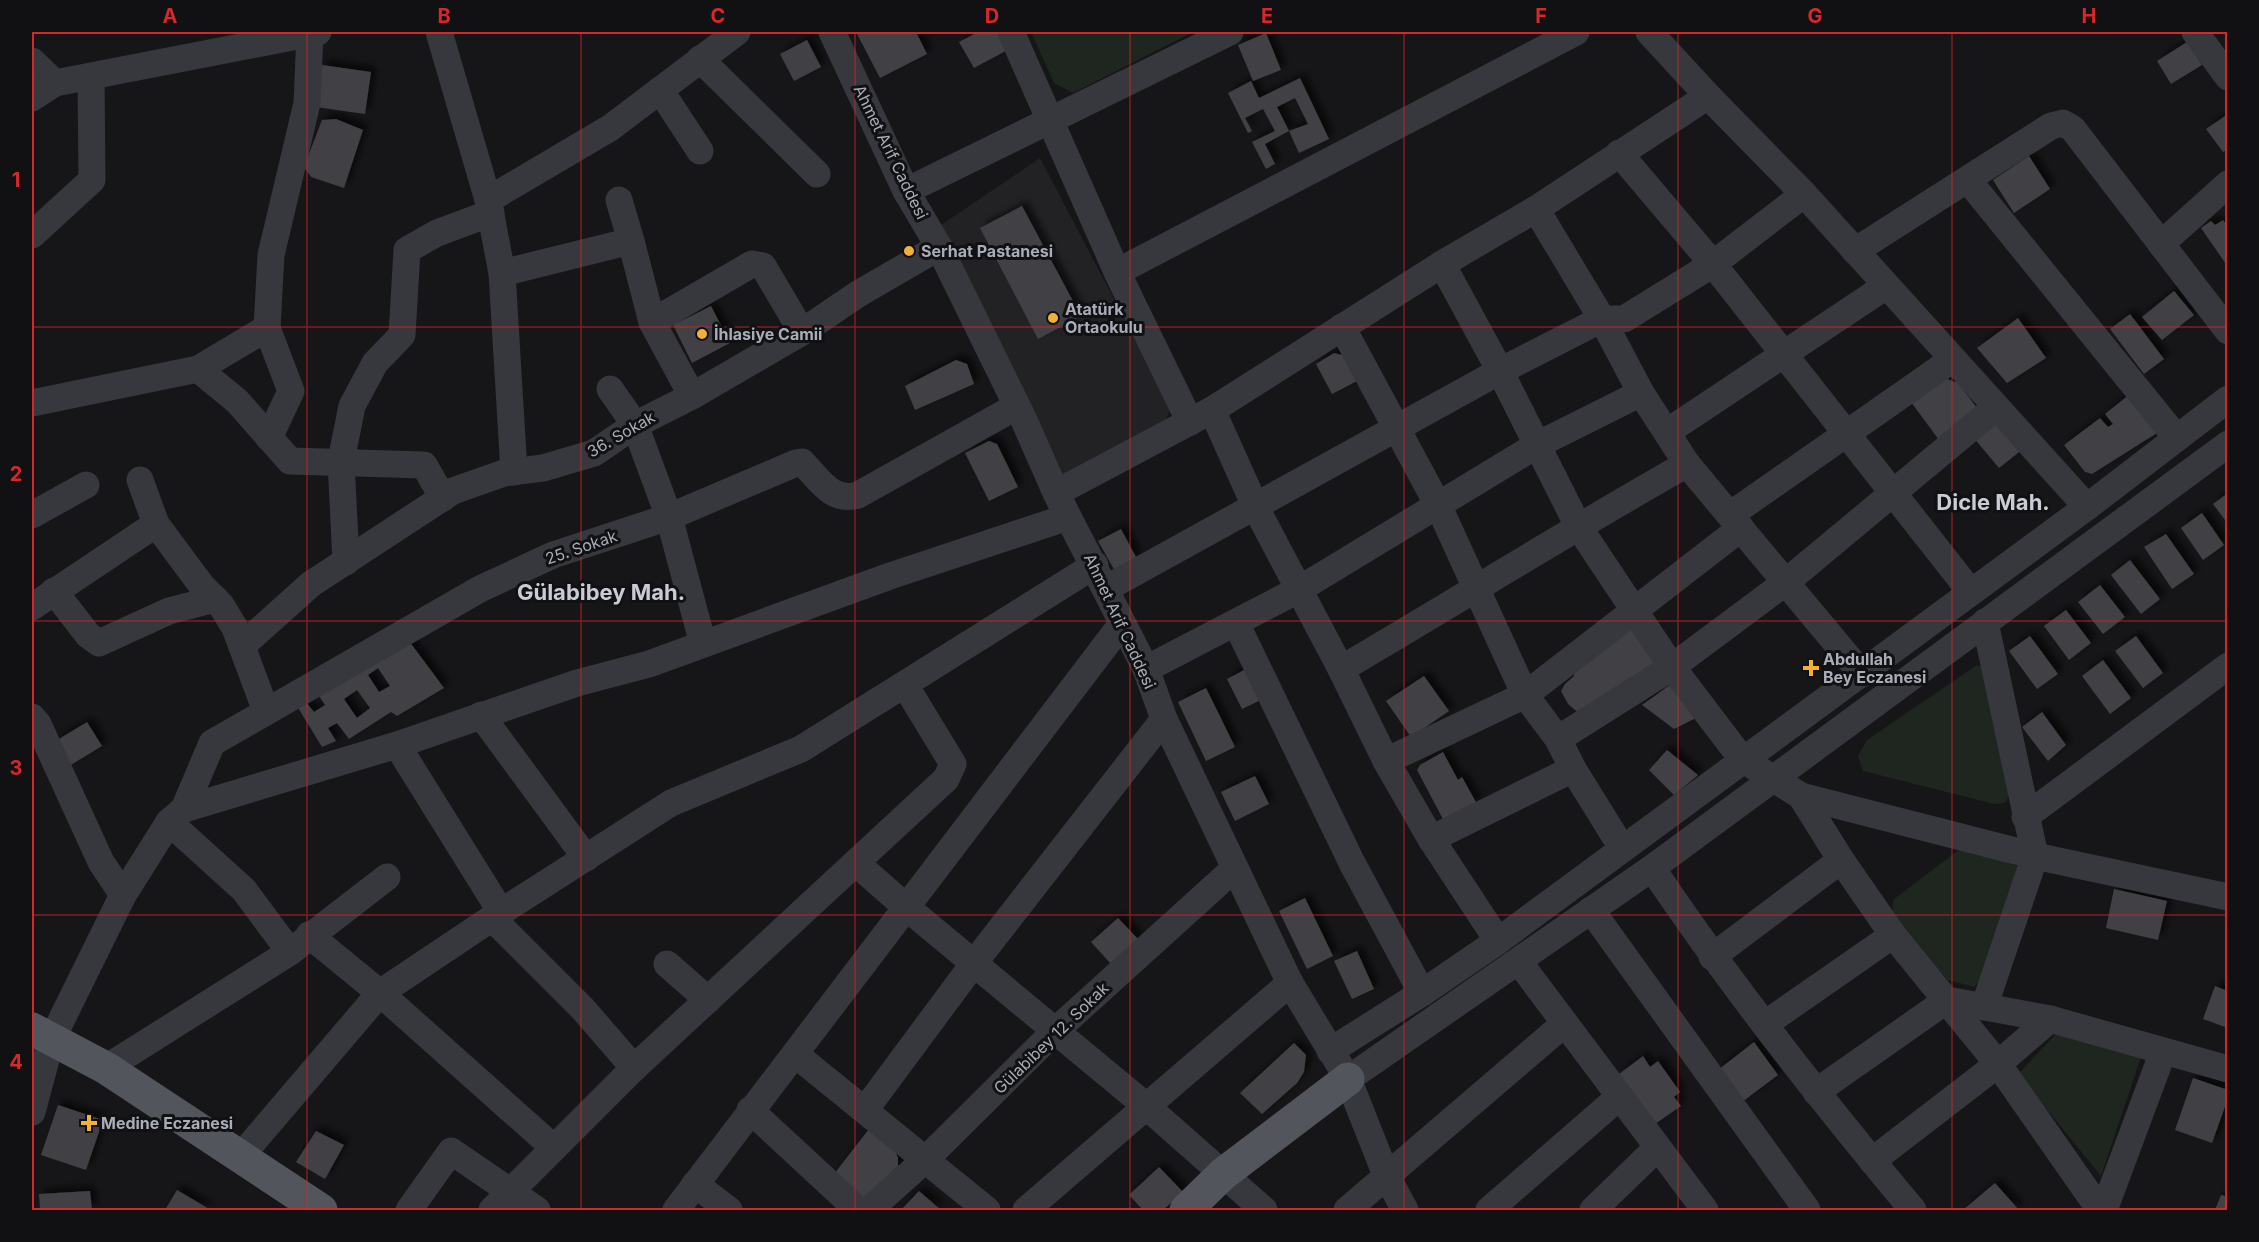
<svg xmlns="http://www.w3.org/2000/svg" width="2259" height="1242" font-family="Inter,sans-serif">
  <defs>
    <filter id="shadow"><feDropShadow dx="5.5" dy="-5.5" stdDeviation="3" flood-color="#0009"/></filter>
  </defs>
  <rect width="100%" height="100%" fill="#161618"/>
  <path fill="#222225" d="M1040 158 1171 408 1164 424 1062 476 938 227Z"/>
  <g fill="#1e261f">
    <path d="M1031 32H1193L1073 93 1054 83Z"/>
    <path d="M1977 665 1990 670 2011 792 2005 803 1994 804 1863 771 1858 756 1867 740Z"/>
    <path d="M1964 846 2022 868 1983 976 1974 987 1948 980 1892 919 1893 900Z"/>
    <path d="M2060 1030 2143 1051 2101 1176 2018 1074Z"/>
  </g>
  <g fill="#404145" fill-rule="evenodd" filter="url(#shadow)">
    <path d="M856 32H916L927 54 880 78Z"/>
    <path d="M978 32H1007L1015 46 974 68 959 42Z"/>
    <path d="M1266 33 1281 70 1253 81 1238 45Z"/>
    <path d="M807 40 821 67 794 81 780 54Z"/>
    <path d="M2187 42 2202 65 2171 84 2157 61Z"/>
    <path d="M322 65 371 72 365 114 316 107Z"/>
    <path d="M1300 78 1329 139 1299 153 1289 131 1308 124 1295 98 1277 107 1289 131 1265 144 1275 164 1266 169 1252 142 1275 131 1263 109 1245 118 1252 131 1248 133 1228 93 1251 81 1259 98Z"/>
    <path d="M2228 114V149L2223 152 2206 129Z"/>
    <path d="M336 119 363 130 344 188 311 177 304 167 322 120Z"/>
    <path d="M2029 156 2050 189 2014 213 1993 180Z"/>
    <path d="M1022 206 1081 316 1038 339 980 228Z"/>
    <path d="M2223 220 2228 227V267L2201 228 2211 221 2215 225Z"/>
    <path d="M2174 291 2194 315 2162 340 2142 317Z"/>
    <path d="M711 306 730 343 692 363 673 325Z"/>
    <path d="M2130 314 2164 359 2144 374 2110 329Z"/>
    <path d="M2018 318 2046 358 2007 383 1977 348Z"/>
    <path d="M1334 353 1342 355 1361 379 1332 394 1316 364Z"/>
    <path d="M956 360 967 364 974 384 915 410 905 386Z"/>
    <path d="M1947 379 1958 383 1978 409 1942 444 1911 402Z"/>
    <path d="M2135 390 2157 433 2092 474 2085 472 2064 445 2100 418 2108 427 2113 424 2105 414Z"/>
    <path d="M1987 425 2004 426 2023 449 1999 468 1973 437Z"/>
    <path d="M989 441 997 444 1018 487 989 501 965 453Z"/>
    <path d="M2228 493V524L2213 504Z"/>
    <path d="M2202 513 2224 545 2203 560 2181 528Z"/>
    <path d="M1121 529 1137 559 1115 571 1098 541Z"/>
    <path d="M2166 534 2194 574 2172 589 2144 547Z"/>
    <path d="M2130 560 2160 599 2141 614 2111 575Z"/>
    <path d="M2100 585 2125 617 2103 634 2078 602Z"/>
    <path d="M2066 610 2091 643 2069 660 2044 626Z"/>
    <path d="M1635 624 1662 665 1580 714 1568 704 1561 691 1565 684 1574 676V671Z"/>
    <path d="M2030 636 2058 674 2037 689 2009 651Z"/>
    <path d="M2136 636 2163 673 2143 688 2115 651Z"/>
    <path d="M409 641 444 688 397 716 391 712 349 739 337 723 328 728 336 741 322 747 297 706 306 702 314 712 325 705 319 696ZM378 668 390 686 379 692 368 675ZM357 690 370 708 357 718 344 699Z"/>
    <path d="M2103 660 2131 698 2110 714 2082 676Z"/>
    <path d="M1248 668 1263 699 1242 709 1227 679Z"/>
    <path d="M1424 676 1449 711 1411 737 1386 701Z"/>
    <path d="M1674 682 1702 715 1674 729 1642 705Z"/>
    <path d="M1206 688 1235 747 1206 761 1178 702Z"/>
    <path d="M2042 712 2066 745 2048 761 2022 727Z"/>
    <path d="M87 722 102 746 69 766 54 742Z"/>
    <path d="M1667 750 1698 775 1674 795 1649 770Z"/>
    <path d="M1443 752 1458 780 1462 777 1477 804 1444 821 1417 770 1420 765Z"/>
    <path d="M1255 776 1269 804 1235 821 1221 792Z"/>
    <path d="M2114 889 2167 901 2158 940 2106 928Z"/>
    <path d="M1305 898 1333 956 1307 969 1279 911Z"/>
    <path d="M1118 918 1139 940 1112 965 1091 942Z"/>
    <path d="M1357 951 1374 989 1352 999 1334 961Z"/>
    <path d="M2215 986 2228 991V1028L2203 1019Z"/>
    <path d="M1754 1042 1778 1075 1742 1102 1718 1070Z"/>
    <path d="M1294 1043 1306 1055 1304 1072 1297 1083 1262 1114 1240 1093Z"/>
    <path d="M1643 1056 1650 1067 1658 1061 1680 1092 1674 1097 1681 1106 1655 1124 1619 1074Z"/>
    <path d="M2193 1078 2228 1090V1098L2212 1143 2175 1130Z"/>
    <path d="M58 1105 103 1120 86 1170 41 1155Z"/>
    <path d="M869 1129 894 1148 898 1158V1166L865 1198H862L831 1178Z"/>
    <path d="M316 1131 344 1145 325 1179 296 1162Z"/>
    <path d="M1159 1167 1183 1192 1163 1210H1143L1129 1195Z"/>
    <path d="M1995 1183 2019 1210H1963Z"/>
    <path d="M177 1190 211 1210H165Z"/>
    <path d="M90 1191 92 1210H40L39 1194Z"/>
    <path d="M919 1191 941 1210H901Z"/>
    <path d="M2221 1195 2228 1197V1210H2215Z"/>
  </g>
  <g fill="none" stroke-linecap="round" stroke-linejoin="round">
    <g stroke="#37383d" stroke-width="27">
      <path d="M439 32 488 200 502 273 514 472"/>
      <path d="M832 32 906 191 939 247 1023 418 1056 493 1146 669 1164 719 1290 983 1348 1079 1386 1175 1405 1210"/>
      <path d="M1011 32 1117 272 1190 422"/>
      <path d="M1649 32 1708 96 1804 194 2087 507"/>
      <path d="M2195 32 2228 77"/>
      <path d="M700 59 817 174"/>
      <path d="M32 61 55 83"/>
      <path d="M660 90 700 151"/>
      <path d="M32 98 55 83 318 32"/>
      <path d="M1619 153 1713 264 1970 591"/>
      <path d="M1968 180 2176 437"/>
      <path d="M906 191 1230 32"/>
      <path d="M488 200 610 128 737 32"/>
      <path d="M619 200 631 241"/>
      <path d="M1536 209 1602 319 1641 393 1687 464 1862 674"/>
      <path d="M32 235 92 180 91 77"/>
      <path d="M2161 244 2228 184"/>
      <path d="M1855 251 2051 126 2063 123 2073 129 2228 331"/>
      <path d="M1442 264 1500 371 1578 526 1672 667 1742 759 1801 796 2035 856 2228 897"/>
      <path d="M1117 272 1576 32"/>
      <path d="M502 273 631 241 652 322 692 396"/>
      <path d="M652 322 752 264 763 266 802 332"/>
      <path d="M1342 327 1439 507 1525 695 1558 739 1573 769 1622 848"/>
      <path d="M267 328 291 391 269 438"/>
      <path d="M198 369 267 328 271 255 307 103 310 34"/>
      <path d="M610 389 635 425 669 517 703 644"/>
      <path d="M32 403 198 369 237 401 290 461 424 465 443 498"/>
      <path d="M1212 410 1256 508 1341 669 1386 761 1431 839 1498 941"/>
      <path d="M1667 432 1886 286"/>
      <path d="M140 480 156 524 202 586 221 605 235 628 266 711"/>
      <path d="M1056 493 1212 410 1442 264 1536 209 1708 96"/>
      <path d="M32 515 86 485"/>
      <path d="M1730 515 1953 359"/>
      <path d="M346 562 341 461 352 406 375 363 402 335 407 250 437 233 491 213"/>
      <path d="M1107 588 1500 371 1602 319H1624L1713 264 1804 194"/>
      <path d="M54 591 88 635 99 643 169 611 215 599"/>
      <path d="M32 607 156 524"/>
      <path d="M1236 623 1352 863 1422 993"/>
      <path d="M242 646 311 584 453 491 504 473 543 468 594 453 635 425 692 396 802 332 858 294 939 247"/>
      <path d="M1146 669 1298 590 1537 445 1641 393"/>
      <path d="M1341 669C1457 601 1570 530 1687 464"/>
      <path d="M481 715 586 858"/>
      <path d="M32 717 38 724 101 862 123 895"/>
      <path d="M1558 739 1672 667 1786 582 1995 408"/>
      <path d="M397 745 501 912"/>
      <path d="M1386 761 1525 695 1741 528"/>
      <path d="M1801 796 1841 860 1893 935 1998 1064 2100 1210"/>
      <path d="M184 809 212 743 480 589 553 555 669 517 796 463 802 462C819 479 832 503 858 495L1017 406"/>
      <path d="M2025 817 2228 666"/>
      <path d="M169 822 244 890 290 952"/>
      <path d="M1431 839 1573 769"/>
      <path d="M857 864 906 907 1146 1106 1264 1210"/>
      <path d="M1652 868C1732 987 1821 1100 1913 1210"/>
      <path d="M1591 910 1807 1210"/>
      <path d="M493 919 583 1009 634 1068"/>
      <path d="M309 935 380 993 554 1148"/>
      <path d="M1712 957 1841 860"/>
      <path d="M1519 962 1705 1210"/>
      <path d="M667 964 708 1000"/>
      <path d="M1984 1007 2035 856 1985 622"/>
      <path d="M1765 1024 1893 935"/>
      <path d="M1330 1051 1422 993 1498 941 2087 507 2228 399"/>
      <path d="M795 1054 987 1210"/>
      <path d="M106 1068 290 952 387 877"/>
      <path d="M1348 1079 1652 868 2228 444"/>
      <path d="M1816 1092 1947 1000 2050 1019 2228 1069"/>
      <path d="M750 1110 858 1210"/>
      <path d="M865 1110 974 963 1164 719"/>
      <path d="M32 1112 51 1041 123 895 169 822 184 809 397 745 577 683 649 664 890 576 1068 517"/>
      <path d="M240 1157 380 993 501 912 671 803 801 749 1095 565"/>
      <path d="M1872 1161 1998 1064 2050 1019"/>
      <path d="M695 1184 729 1210"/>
      <path d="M409 1210 451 1151 537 1210"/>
      <path d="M492 1210 634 1068 946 779 953 764 905 685"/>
      <path d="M676 1210 1121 625"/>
      <path d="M869 1210 926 1159 1054 1032 1235 868"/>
      <path d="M1026 1210 1290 983"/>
      <path d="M1347 1210 1564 1024"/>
      <path d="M1489 1210 1619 1097"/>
      <path d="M1593 1210 1657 1148"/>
      <path d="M2104 1210 2163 1052"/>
    </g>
    <g stroke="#53555c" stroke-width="33">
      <path d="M32 1029 106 1068 321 1210"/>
      <path d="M1186 1210 1223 1174 1348 1079"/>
    </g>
  </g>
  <path fill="none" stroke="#d62828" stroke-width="1.5" stroke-opacity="0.55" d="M307 32V1210M581 32V1210M855 32V1210M1130 32V1210M1404 32V1210M1678 32V1210M1952 32V1210M32 327H2228M32 621H2228M32 915H2228"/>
  <g fill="#f2b134" stroke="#111113" stroke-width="2">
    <circle cx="909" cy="251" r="6"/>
    <circle cx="1053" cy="318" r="6"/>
    <circle cx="702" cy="334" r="6"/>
    <path d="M1808 659h6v6h6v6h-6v6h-6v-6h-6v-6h6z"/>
    <path d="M86 1114h6v6h6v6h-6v6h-6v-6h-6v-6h6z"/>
  </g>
  <g text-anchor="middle" stroke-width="6" stroke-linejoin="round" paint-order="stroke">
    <g font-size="16" fill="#a8adb8" stroke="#111113">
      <text transform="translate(891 152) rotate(64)" y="6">Ahmet Arif Caddesi</text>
      <text transform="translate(621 434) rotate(-30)" y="6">36. Sokak</text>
      <text transform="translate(581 547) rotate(-19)" y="6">25. Sokak</text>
      <text transform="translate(1120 621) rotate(65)" y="6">Ahmet Arif Caddesi</text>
      <text transform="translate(1051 1038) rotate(-44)" y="6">Gülabibey 12. Sokak</text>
    </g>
    <g font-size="16" font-weight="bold" fill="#a8adb8" stroke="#111113" text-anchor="start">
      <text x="921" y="257">Serhat Pastanesi</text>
      <text x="1065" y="315">Atatürk<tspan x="1065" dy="18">Ortaokulu</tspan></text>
      <text x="714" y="340">İhlasiye Camii</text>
      <text x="1823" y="665">Abdullah<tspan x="1823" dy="18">Bey Eczanesi</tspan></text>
      <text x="101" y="1129">Medine Eczanesi</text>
    </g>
    <g font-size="22" font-weight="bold" fill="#c9ccd4" stroke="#111113">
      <text x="1993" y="510">Dicle Mah.</text>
      <text x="601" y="600">Gülabibey Mah.</text>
    </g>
  </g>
  <rect width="2259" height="1242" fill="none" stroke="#111113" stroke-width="66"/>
  <rect x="33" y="33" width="2193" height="1176" fill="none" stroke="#d62828" stroke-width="2"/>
  <g font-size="20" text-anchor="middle" font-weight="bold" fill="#d62828">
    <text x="170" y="23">A</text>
    <text x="444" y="23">B</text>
    <text x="718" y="23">C</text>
    <text x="992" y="23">D</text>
    <text x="1267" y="23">E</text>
    <text x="1541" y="23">F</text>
    <text x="1815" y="23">G</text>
    <text x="2089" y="23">H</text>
    <text x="16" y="187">1</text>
    <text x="16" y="481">2</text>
    <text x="16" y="775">3</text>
    <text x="16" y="1069">4</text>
  </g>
</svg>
